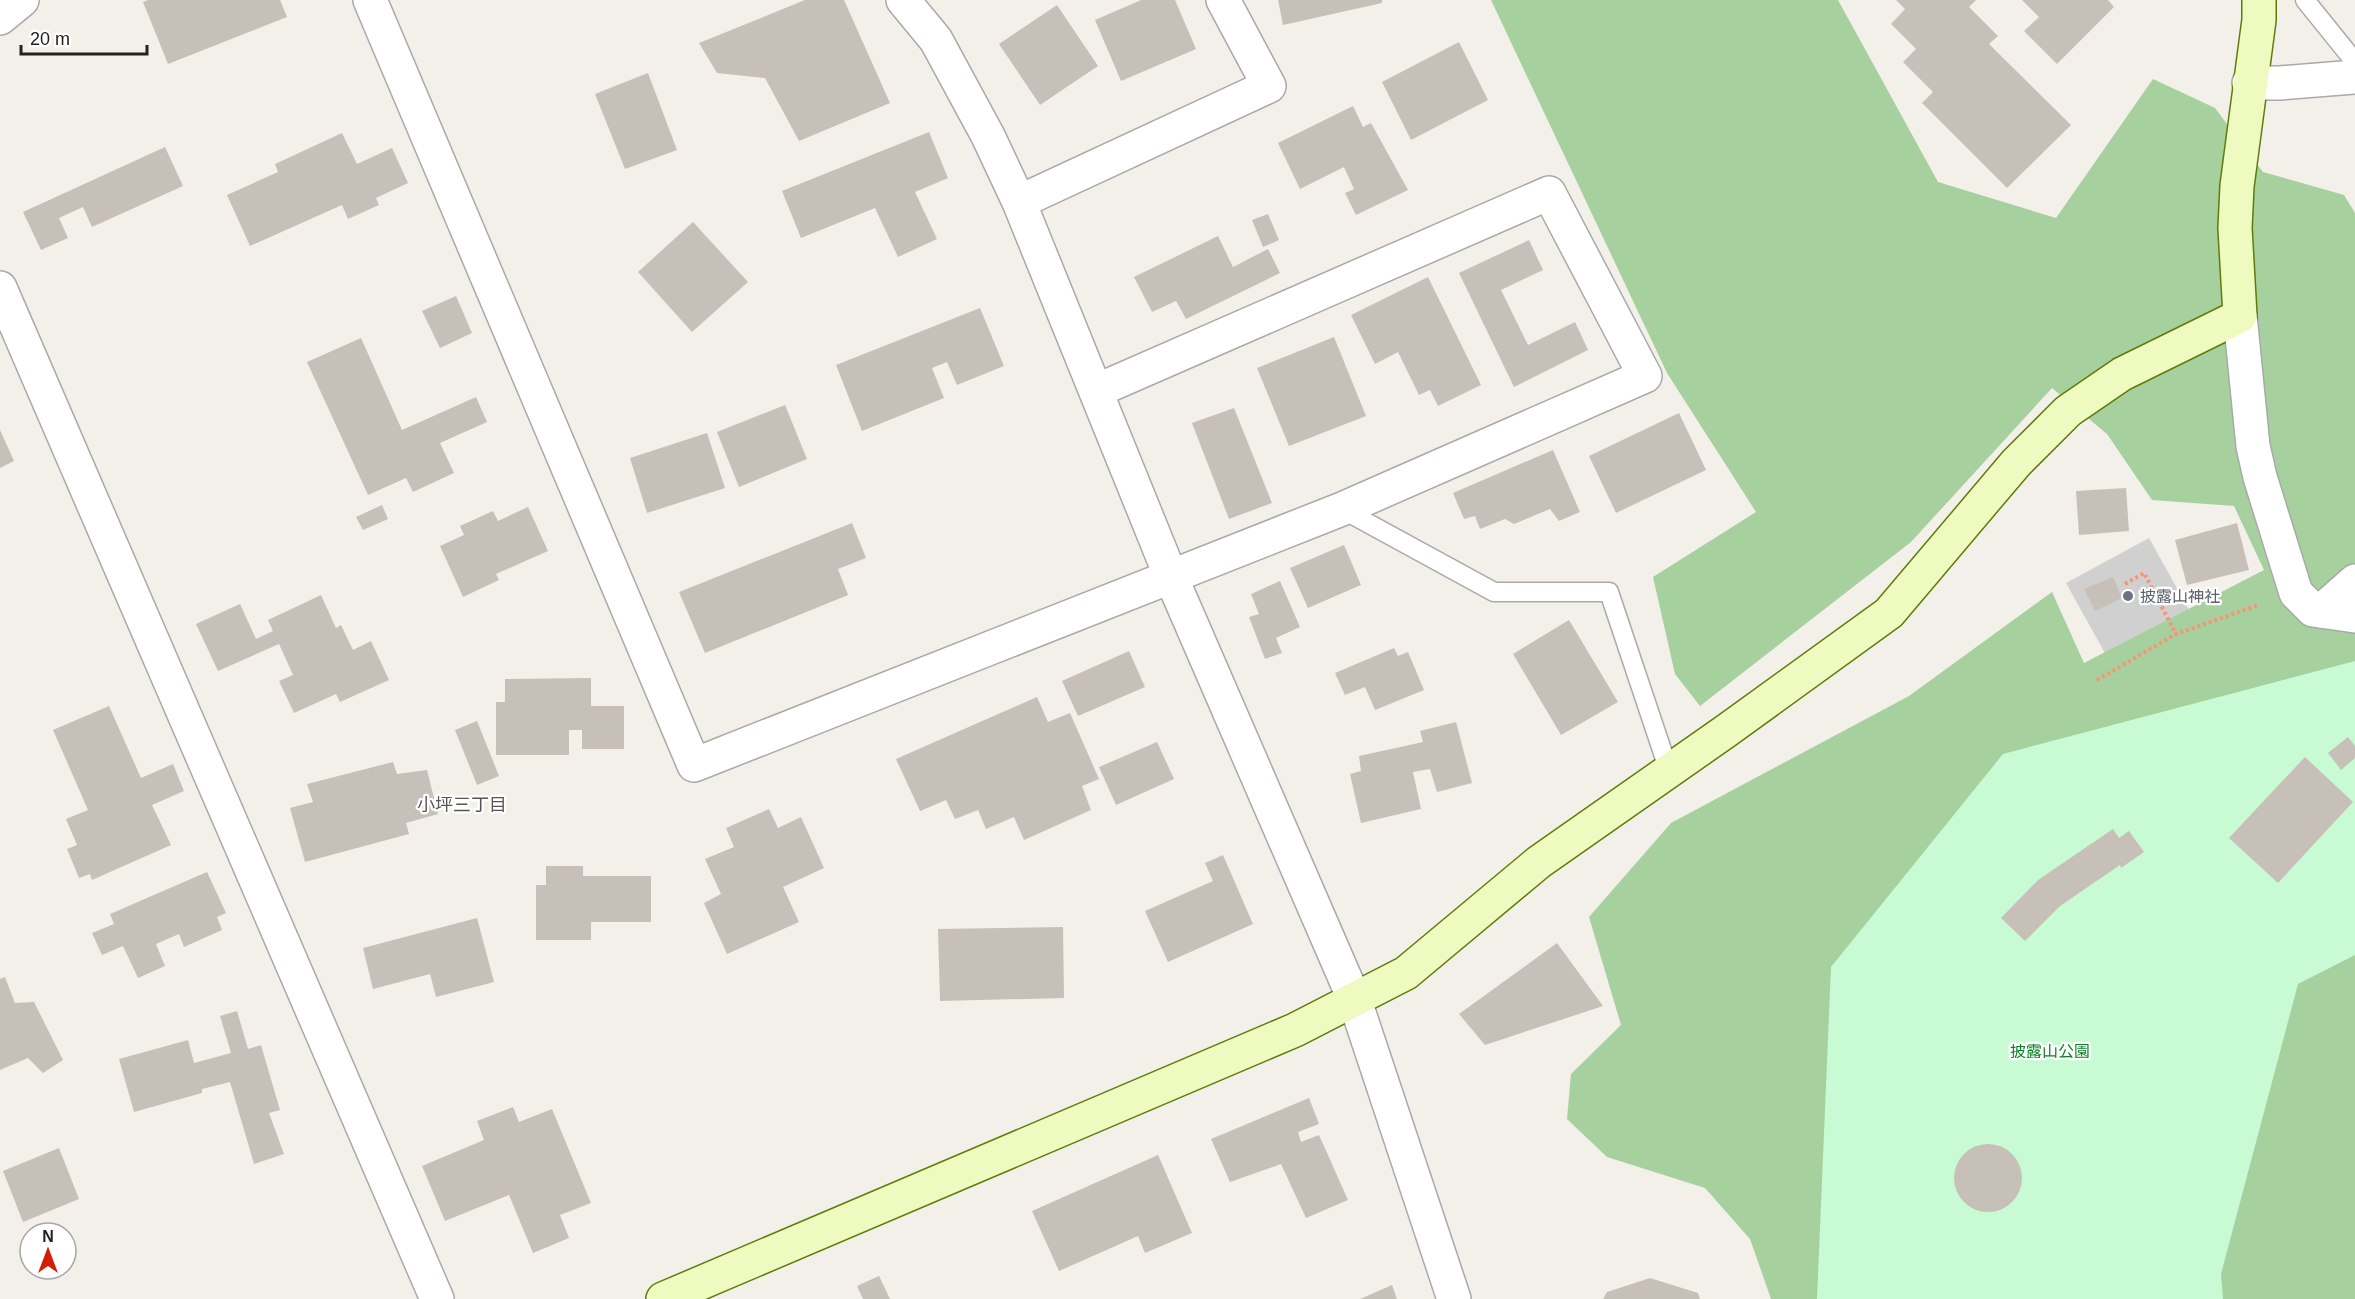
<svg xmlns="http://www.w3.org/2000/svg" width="2355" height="1299" font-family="Arial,'Noto Sans JP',sans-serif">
  <rect width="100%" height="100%" fill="#f2f0e9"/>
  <path fill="#d0d0d0" d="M2149 538 2189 610 2106 655 2066 583Z"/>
  <g fill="#a6d19e">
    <path d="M1491 0H1838L1938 182 2056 218 2153 79 2215 108 2263 172 2344 195 2355 213V709L1984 1299H1771L1750 1239 1705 1188 1607 1157 1567 1119 1571 1074 1621 1025 1589 917 1671 823 1909 696 2052 592 2084 663 2264 570 2234 506 2152 500 2107 434 2052 388 1911 542 1700 706 1675 674 1653 577 1756 512 1667 373Z"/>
    <path d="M2355 830V1299H2197L2196 1125Z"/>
  </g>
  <path fill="#c8fad3" d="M2355 661V955L2298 984 2221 1274 2223 1299H1817L1831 967 2003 754Z"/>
  <g fill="#c7c0b8">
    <path d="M148 0H280L287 17 168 64 143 2Z"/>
    <path d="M805 0H844L890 103 799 141 765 78 717 73 699 43Z"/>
    <path d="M1141 0H1175L1196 49 1121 81 1095 20Z"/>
    <path d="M1278 0H1382V3L1283 25Z"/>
    <path d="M1896 0H1976L1969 7 1998 36 1989 44 2071 125 2007 188 1922 103 1933 92 1903 62 1916 49 1891 24 1905 9Z"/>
    <path d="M2022 0H2108L2114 7 2057 64 2024 31 2039 17Z"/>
    <path d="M1057 5 1098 66 1040 105 999 44Z"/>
    <path d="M1459 42 1488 100 1411 140 1382 82Z"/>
    <path d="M648 73 677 150 625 169 595 94Z"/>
    <path d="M1353 106 1363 127 1371 123 1408 190 1356 215 1345 193 1354 189 1344 167 1300 189 1278 143Z"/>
    <path d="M929 132 948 178 915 192 937 239 898 257 875 208 801 238 782 191Z"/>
    <path d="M342 133 357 164 392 148 408 183 376 198 379 205 348 219 342 205 250 246 227 195 278 172 275 164Z"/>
    <path d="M165 147 183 186 92 227 83 207 59 218 68 238 41 250 23 212Z"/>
    <path d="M1268 214 1279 240 1263 247 1252 220Z"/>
    <path d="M693 222 748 282 692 332 638 272Z"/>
    <path d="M1218 236 1233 267 1268 249 1280 273 1186 319 1176 301 1152 312 1134 277Z"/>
    <path d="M1529 240 1543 270 1501 290 1528 345 1575 322 1588 350 1514 387 1459 273Z"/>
    <path d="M1428 277 1481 385 1438 406 1430 390 1419 395 1398 352 1375 364 1351 315Z"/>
    <path d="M456 296 472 333 440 348 422 311Z"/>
    <path d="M980 308 1004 366 957 385 947 362 932 368 944 398 862 431 836 365Z"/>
    <path d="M1334 337 1366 416 1289 446 1257 368Z"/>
    <path d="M361 338 402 430 476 397 487 422 440 443 454 473 413 492 406 478 368 495 307 362Z"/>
    <path d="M785 405 807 459 739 487 717 432Z"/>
    <path d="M1234 408 1272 503 1229 519 1192 423Z"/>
    <path d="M1679 413 1706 470 1616 513 1589 456Z"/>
    <path d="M0 430 14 461 0 468Z"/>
    <path d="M707 433 725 488 647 513 630 458Z"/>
    <path d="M1553 450 1580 512 1559 521 1550 509 1514 524 1505 519 1480 529 1475 516 1464 519 1453 493Z"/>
    <path d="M2126 488 2129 531 2079 535 2076 491Z"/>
    <path d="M382 505 388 519 363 530 356 517Z"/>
    <path d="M528 507 548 551 496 574 499 580 463 597 440 546 464 535 460 526 493 511 498 521Z"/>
    <path d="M852 523 866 558 838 569 848 595 705 653 679 592Z"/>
    <path d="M2237 523 2249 570 2187 585 2175 540Z"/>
    <path d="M1344 545 1361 585 1308 608 1290 568Z"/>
    <path d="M2113 577 2122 598 2095 611 2084 589Z"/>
    <path d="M1280 581 1300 627 1276 638 1282 653 1265 659 1249 617 1259 614 1251 594Z"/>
    <path d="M321 595 336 628 341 625 353 650 371 641 389 680 340 702 336 694 294 713 279 681 293 675 279 644 218 671 196 624 240 604 256 639 273 631 268 620Z"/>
    <path d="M1569 620 1618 702 1561 735 1513 654Z"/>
    <path d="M1394 648 1398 656 1408 652 1424 690 1375 710 1365 687 1345 695 1335 673Z"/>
    <path d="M1129 651 1145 687 1078 716 1062 681Z"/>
    <path d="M591 678V706H624V749H582V730H569V755H496V702H505V679Z"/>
    <path d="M1037 697 1048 722 1070 713 1099 779 1082 786 1091 810 1024 840 1014 817 986 829 978 810 955 819 946 800 920 811 896 759Z"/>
    <path d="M109 706 141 778 173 764 184 791 152 805 171 845 92 880 90 874 79 878 67 849 77 845 66 819 88 810 53 730Z"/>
    <path d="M477 721 499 776 477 785 455 730Z"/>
    <path d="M1456 722 1472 783 1437 792 1430 769 1413 772 1421 809 1361 823 1350 774 1361 771 1359 756 1423 742 1420 731Z"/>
    <path d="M2348 737 2355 746V758L2341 770 2328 753Z"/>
    <path d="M1157 742 1174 779 1116 805 1099 767Z"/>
    <path d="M2305 757 2353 802 2278 883 2229 838Z"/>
    <path d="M393 762 397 774 427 770 438 814 406 823 409 834 305 862 290 808 313 802 307 784Z"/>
    <path d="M769 809 778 828 801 817 824 868 783 887 799 922 727 954 704 903 721 894 705 859 734 847 726 828Z"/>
    <path d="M2113 829 2119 838 2129 831 2144 852 2121 868 2120 865 2060 906 2025 941 2001 918 2038 880Z"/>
    <path d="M1223 855 1253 924 1168 962 1145 911 1213 881 1205 863Z"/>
    <path d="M546 866H583V876H651V922H591V940H536V885H546Z"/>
    <path d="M207 872 226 913 217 917 222 930 184 947 179 934 156 944 165 966 138 978 123 946 102 955 92 933 114 924 110 914Z"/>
    <path d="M477 918 494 982 436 997 430 974 373 989 363 948Z"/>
    <path d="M1063 927 1064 998 940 1001 938 929Z"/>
    <path d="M1557 943 1603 1006 1485 1045 1459 1014Z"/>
    <path d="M5 977 15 1003 34 1002 63 1060 43 1073 28 1058 0 1070V979Z"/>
    <path d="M237 1011 248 1049 261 1045 280 1110 269 1113 284 1154 254 1164 230 1082 202 1089V1093L134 1112 119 1059 188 1040 194 1063 231 1053 220 1016Z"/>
    <path d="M1309 1098 1319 1124 1298 1132 1301 1142 1319 1135 1348 1200 1306 1218 1281 1164 1230 1182 1211 1139Z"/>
    <path d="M513 1107 519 1122 552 1109 591 1203 560 1215 569 1238 533 1253 509 1195 445 1221 422 1166 484 1140 477 1121Z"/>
    <circle cx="1988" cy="1178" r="34"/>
    <path d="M59 1148 79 1199 23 1222 3 1171Z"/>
    <path d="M1158 1155 1192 1233 1145 1253 1138 1236 1059 1271 1032 1211Z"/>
    <path d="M879 1276 890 1299H863L857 1286Z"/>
    <path d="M1650 1278 1698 1293 1700 1299H1603L1607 1292Z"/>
    <path d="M1392 1285 1397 1299H1360Z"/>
  </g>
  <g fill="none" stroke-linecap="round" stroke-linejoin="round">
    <defs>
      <g id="lane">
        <path d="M2305 0 2355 62"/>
        <path d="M1342 509 1494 592H1609L1669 771"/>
      </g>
      <g id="street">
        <path d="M370 0 694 765 1342 509 1645 376 1549 193 1096 391"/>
        <path d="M903 0 936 40 988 136 1019 202 1171 577 1355 1001 1454 1299"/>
        <path d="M0 18 22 0"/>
        <path d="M2249 83H2280L2355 77"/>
        <path d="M1019 202 1269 86 1223 0"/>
        <path d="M0 288 437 1299"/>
        <path d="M2240 316 2253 446 2260 477 2296 593 2313 610 2355 616"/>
        <path d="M2321 611 2355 581"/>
      </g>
      <path id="secondary" d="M663 1299 1295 1030 1406 973 1539 862 1726 731 1889 613 2016 463 2068 411 2122 374 2240 316 2235 228 2237 186 2259 20V0"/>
    </defs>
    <use href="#lane" stroke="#a9a9a9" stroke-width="21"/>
    <use href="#street" stroke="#a9a9a9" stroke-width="36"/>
    <use href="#secondary" stroke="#5e7c06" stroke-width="36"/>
    <g stroke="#f99373" stroke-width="4" stroke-dasharray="3 3" stroke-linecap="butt">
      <path d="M2125 584 2144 573 2176 634"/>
      <path d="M2097 680 2176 634 2259 605"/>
    </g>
    <use href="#lane" stroke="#fff" stroke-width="18"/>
    <use href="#street" stroke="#fff" stroke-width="33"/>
    <use href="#secondary" stroke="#eefabf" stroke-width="33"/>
  </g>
  <circle fill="#6b7280" stroke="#fff" stroke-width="2" cx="2128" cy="596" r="6"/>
  <g text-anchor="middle" stroke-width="4.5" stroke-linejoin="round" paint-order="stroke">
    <g font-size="16" fill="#5b616d" stroke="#fff" text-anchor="start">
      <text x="2140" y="602">披露山神社</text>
    </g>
    <g font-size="16" fill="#0d8327" stroke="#fff">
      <text x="2050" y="1057">披露山公園</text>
    </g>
    <g font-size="18" fill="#555" stroke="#fff">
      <text x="462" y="811">小坪三丁目</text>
    </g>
  </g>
  <g transform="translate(48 1251)"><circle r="28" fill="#ffffff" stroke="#a7a7a7" stroke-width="1.5"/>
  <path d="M0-4.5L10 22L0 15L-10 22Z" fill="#d21f01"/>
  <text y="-9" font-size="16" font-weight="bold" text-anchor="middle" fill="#222222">N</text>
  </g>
  <path d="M21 45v9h126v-9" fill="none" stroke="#222222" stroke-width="3"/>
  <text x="30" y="45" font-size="18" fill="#222222" stroke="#ffffff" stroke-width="4.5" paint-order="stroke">20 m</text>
</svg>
